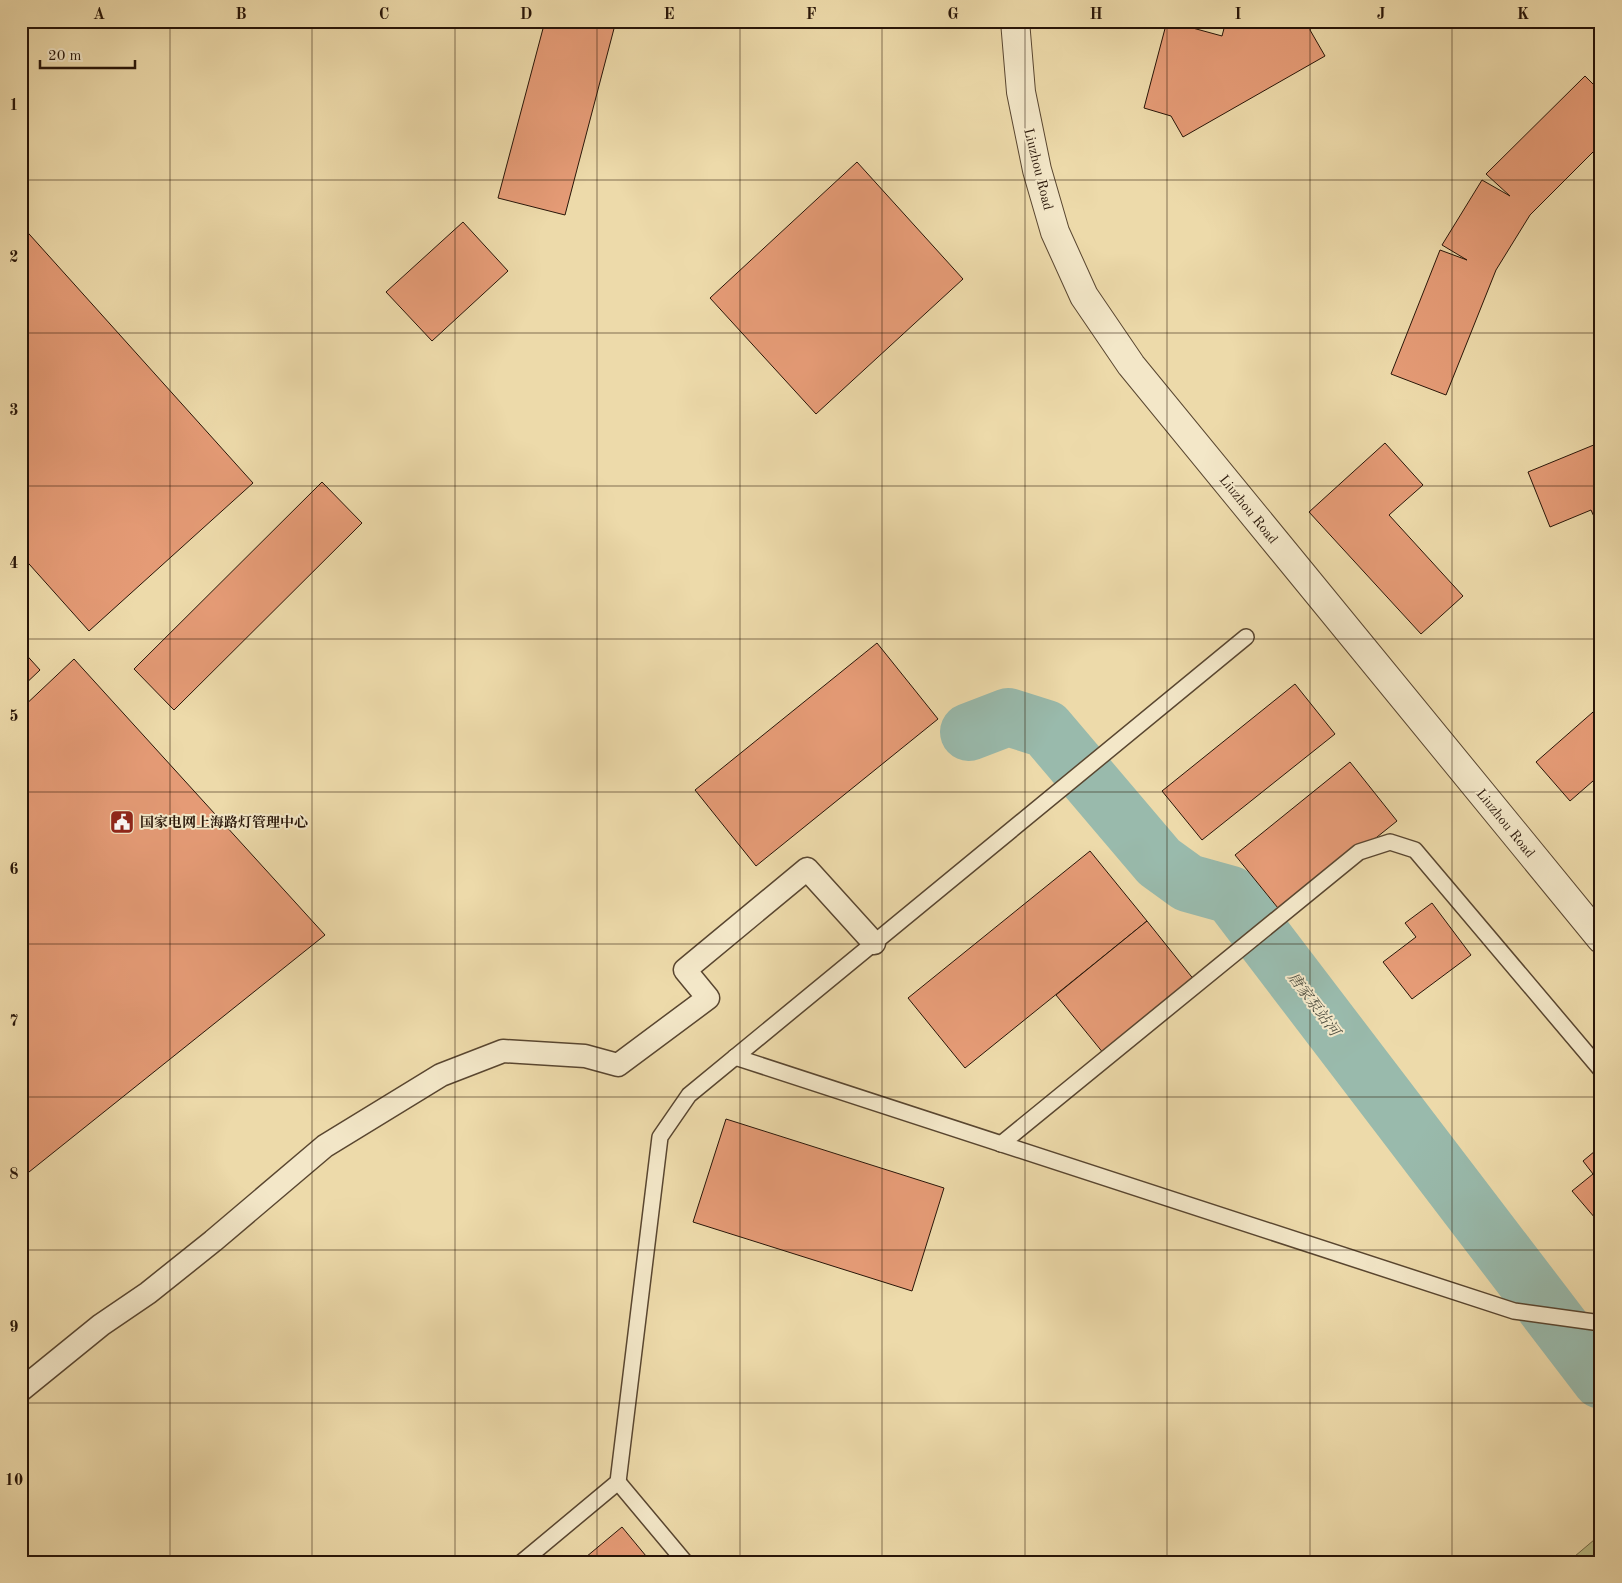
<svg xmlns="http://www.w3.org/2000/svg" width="1622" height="1583" font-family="'Old Standard TT','Noto Serif SC',serif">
  <defs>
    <pattern id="grass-tufts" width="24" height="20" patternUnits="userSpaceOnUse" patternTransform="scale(1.25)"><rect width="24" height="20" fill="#bbbe86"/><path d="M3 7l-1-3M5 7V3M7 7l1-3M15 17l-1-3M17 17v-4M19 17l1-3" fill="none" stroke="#a1a272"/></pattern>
  </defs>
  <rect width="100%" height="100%" fill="#eddaaa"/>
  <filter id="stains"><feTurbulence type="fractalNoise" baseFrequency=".004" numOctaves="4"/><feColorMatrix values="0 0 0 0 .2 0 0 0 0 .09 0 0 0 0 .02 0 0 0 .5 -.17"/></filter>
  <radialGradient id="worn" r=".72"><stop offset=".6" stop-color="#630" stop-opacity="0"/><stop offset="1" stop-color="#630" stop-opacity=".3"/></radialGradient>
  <path fill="url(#grass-tufts)" stroke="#726a47" d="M1601 1534V1562H1568Z"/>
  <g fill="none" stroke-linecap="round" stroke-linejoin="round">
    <path stroke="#99baac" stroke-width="58" d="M969 732 1008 717 1046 729 1159 862 1188 883 1231 895 1601 1380"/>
  </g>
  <g fill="#e59b76" stroke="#281508">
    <path d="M545 21H616L565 215 498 198Z"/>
    <path d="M1167 21 1222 36 1226 21H1313L1310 30 1325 56 1183 137 1171 116 1144 108Z"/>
    <path d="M1585 76 1601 92V144L1530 215 1496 270 1446 395 1391 374 1440 250 1467 260 1442 245 1482 180 1510 196 1486 174Z"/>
    <path d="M857 162 963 279 816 414 710 298Z"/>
    <path d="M463 222 508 271 432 341 386 292Z"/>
    <path d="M21 225 253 483 89 631 21 555Z"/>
    <path d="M1601 442V529L1600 530 1591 510 1550 527 1528 472Z"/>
    <path d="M1385 443 1423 485 1389 515 1463 596 1421 634 1309 512Z"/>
    <path d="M322 482 362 523 174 710 134 669Z"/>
    <path d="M877 643 938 719 756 866 695 790Z"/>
    <path d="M21 649 40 670 21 688Z"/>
    <path d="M74 659 325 935 29 1172 21 1166V709Z"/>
    <path d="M1295 684 1335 734 1202 840 1162 791Z"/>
    <path d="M1601 705V774L1570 801 1536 762Z"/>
    <path d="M1350 762 1397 821 1282 913 1235 855Z"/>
    <path d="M1090 851 1147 921 965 1068 908 998Z"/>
    <path d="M1432 903 1471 955 1412 999 1383 962 1416 937 1405 923Z"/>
    <path d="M1147 921 1195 981 1104 1054 1056 995Z"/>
    <path d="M726 1119 944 1188 912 1291 693 1222Z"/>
    <path d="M1601 1146V1225L1572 1191 1593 1174 1583 1161Z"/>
    <path d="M622 1527 651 1562H580Z"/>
  </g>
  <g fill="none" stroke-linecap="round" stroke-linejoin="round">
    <defs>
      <g id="service">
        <path d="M735 1057 1514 1311 1601 1323"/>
        <path d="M1001 1144 1359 852 1390 842 1415 850 1601 1070"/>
        <path d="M618 1482 685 1562"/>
        <path d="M522 1562 618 1482 660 1137 689 1095 1246 637"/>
      </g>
      <path id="pedestrian" d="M21 1390 101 1325 148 1293 213 1241 325 1146 441 1075 503 1051 585 1056 618 1065 708 998 685 970 807 869 874 943"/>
      <path id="minor" d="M1015 21 1021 92 1037 170 1055 232 1084 296 1131 365 1601 939"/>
    </defs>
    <use href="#service" stroke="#594630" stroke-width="18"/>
    <use href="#pedestrian" stroke="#594630" stroke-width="25"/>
    <use href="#minor" stroke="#594630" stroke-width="30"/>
    <use href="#service" stroke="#f3e7c8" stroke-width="15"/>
    <use href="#pedestrian" stroke="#f3e7c8" stroke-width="22"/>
    <use href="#minor" stroke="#f3e7c8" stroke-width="28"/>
  </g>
  <path fill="none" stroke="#281508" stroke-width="1" stroke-opacity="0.55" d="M170 21V1562M312 21V1562M455 21V1562M597 21V1562M740 21V1562M882 21V1562M1025 21V1562M1167 21V1562M1310 21V1562M1452 21V1562M21 180H1601M21 333H1601M21 486H1601M21 639H1601M21 792H1601M21 944H1601M21 1097H1601M21 1250H1601M21 1403H1601"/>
  <defs>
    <symbol id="civic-square" viewBox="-11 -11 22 22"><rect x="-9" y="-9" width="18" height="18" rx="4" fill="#8f2418" stroke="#f3e7c8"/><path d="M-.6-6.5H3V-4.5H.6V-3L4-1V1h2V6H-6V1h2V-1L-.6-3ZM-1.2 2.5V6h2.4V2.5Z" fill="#fff"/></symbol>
  </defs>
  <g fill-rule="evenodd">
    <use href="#civic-square" x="108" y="808" width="28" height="28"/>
  </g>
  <g text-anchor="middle" stroke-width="4" stroke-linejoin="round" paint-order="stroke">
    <g font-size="14" fill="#281508" stroke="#f3e7c8">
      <text transform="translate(1039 169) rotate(76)" y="5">Liuzhou Road</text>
      <text transform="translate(1249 509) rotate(51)" y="5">Liuzhou Road</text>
      <text transform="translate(1506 823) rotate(51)" y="5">Liuzhou Road</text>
    </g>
    <g font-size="14" font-weight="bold" fill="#281508" stroke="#f3e7c8" text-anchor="start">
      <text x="140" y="827">国家电网上海路灯管理中心</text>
    </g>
    <g font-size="15" font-style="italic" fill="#504f41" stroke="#f3e7c8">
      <text transform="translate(1314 1004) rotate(53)" y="5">唐家泵站河</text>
    </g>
  </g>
  <rect width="1622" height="1583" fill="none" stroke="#eddaaa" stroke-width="55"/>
  <path d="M40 60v8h95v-8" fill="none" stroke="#281508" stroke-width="2.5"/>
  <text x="48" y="60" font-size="15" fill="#281508" stroke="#f3e7c8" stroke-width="4" paint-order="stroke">20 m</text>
  <rect x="28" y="28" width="1566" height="1528" fill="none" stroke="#281508" stroke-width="2"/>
  <g font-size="16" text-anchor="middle" font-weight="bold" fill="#281508">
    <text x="99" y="19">A</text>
    <text x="241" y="19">B</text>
    <text x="384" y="19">C</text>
    <text x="526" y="19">D</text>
    <text x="669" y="19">E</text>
    <text x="811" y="19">F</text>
    <text x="953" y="19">G</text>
    <text x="1096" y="19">H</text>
    <text x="1238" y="19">I</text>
    <text x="1381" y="19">J</text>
    <text x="1523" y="19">K</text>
    <text x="14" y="110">1</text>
    <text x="14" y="262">2</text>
    <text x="14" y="415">3</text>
    <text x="14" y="568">4</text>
    <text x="14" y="721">5</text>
    <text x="14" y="874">6</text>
    <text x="14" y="1026">7</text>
    <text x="14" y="1179">8</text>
    <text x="14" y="1332">9</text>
    <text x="14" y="1485">10</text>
  </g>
  <rect width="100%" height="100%" filter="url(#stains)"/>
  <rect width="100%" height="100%" fill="url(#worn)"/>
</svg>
